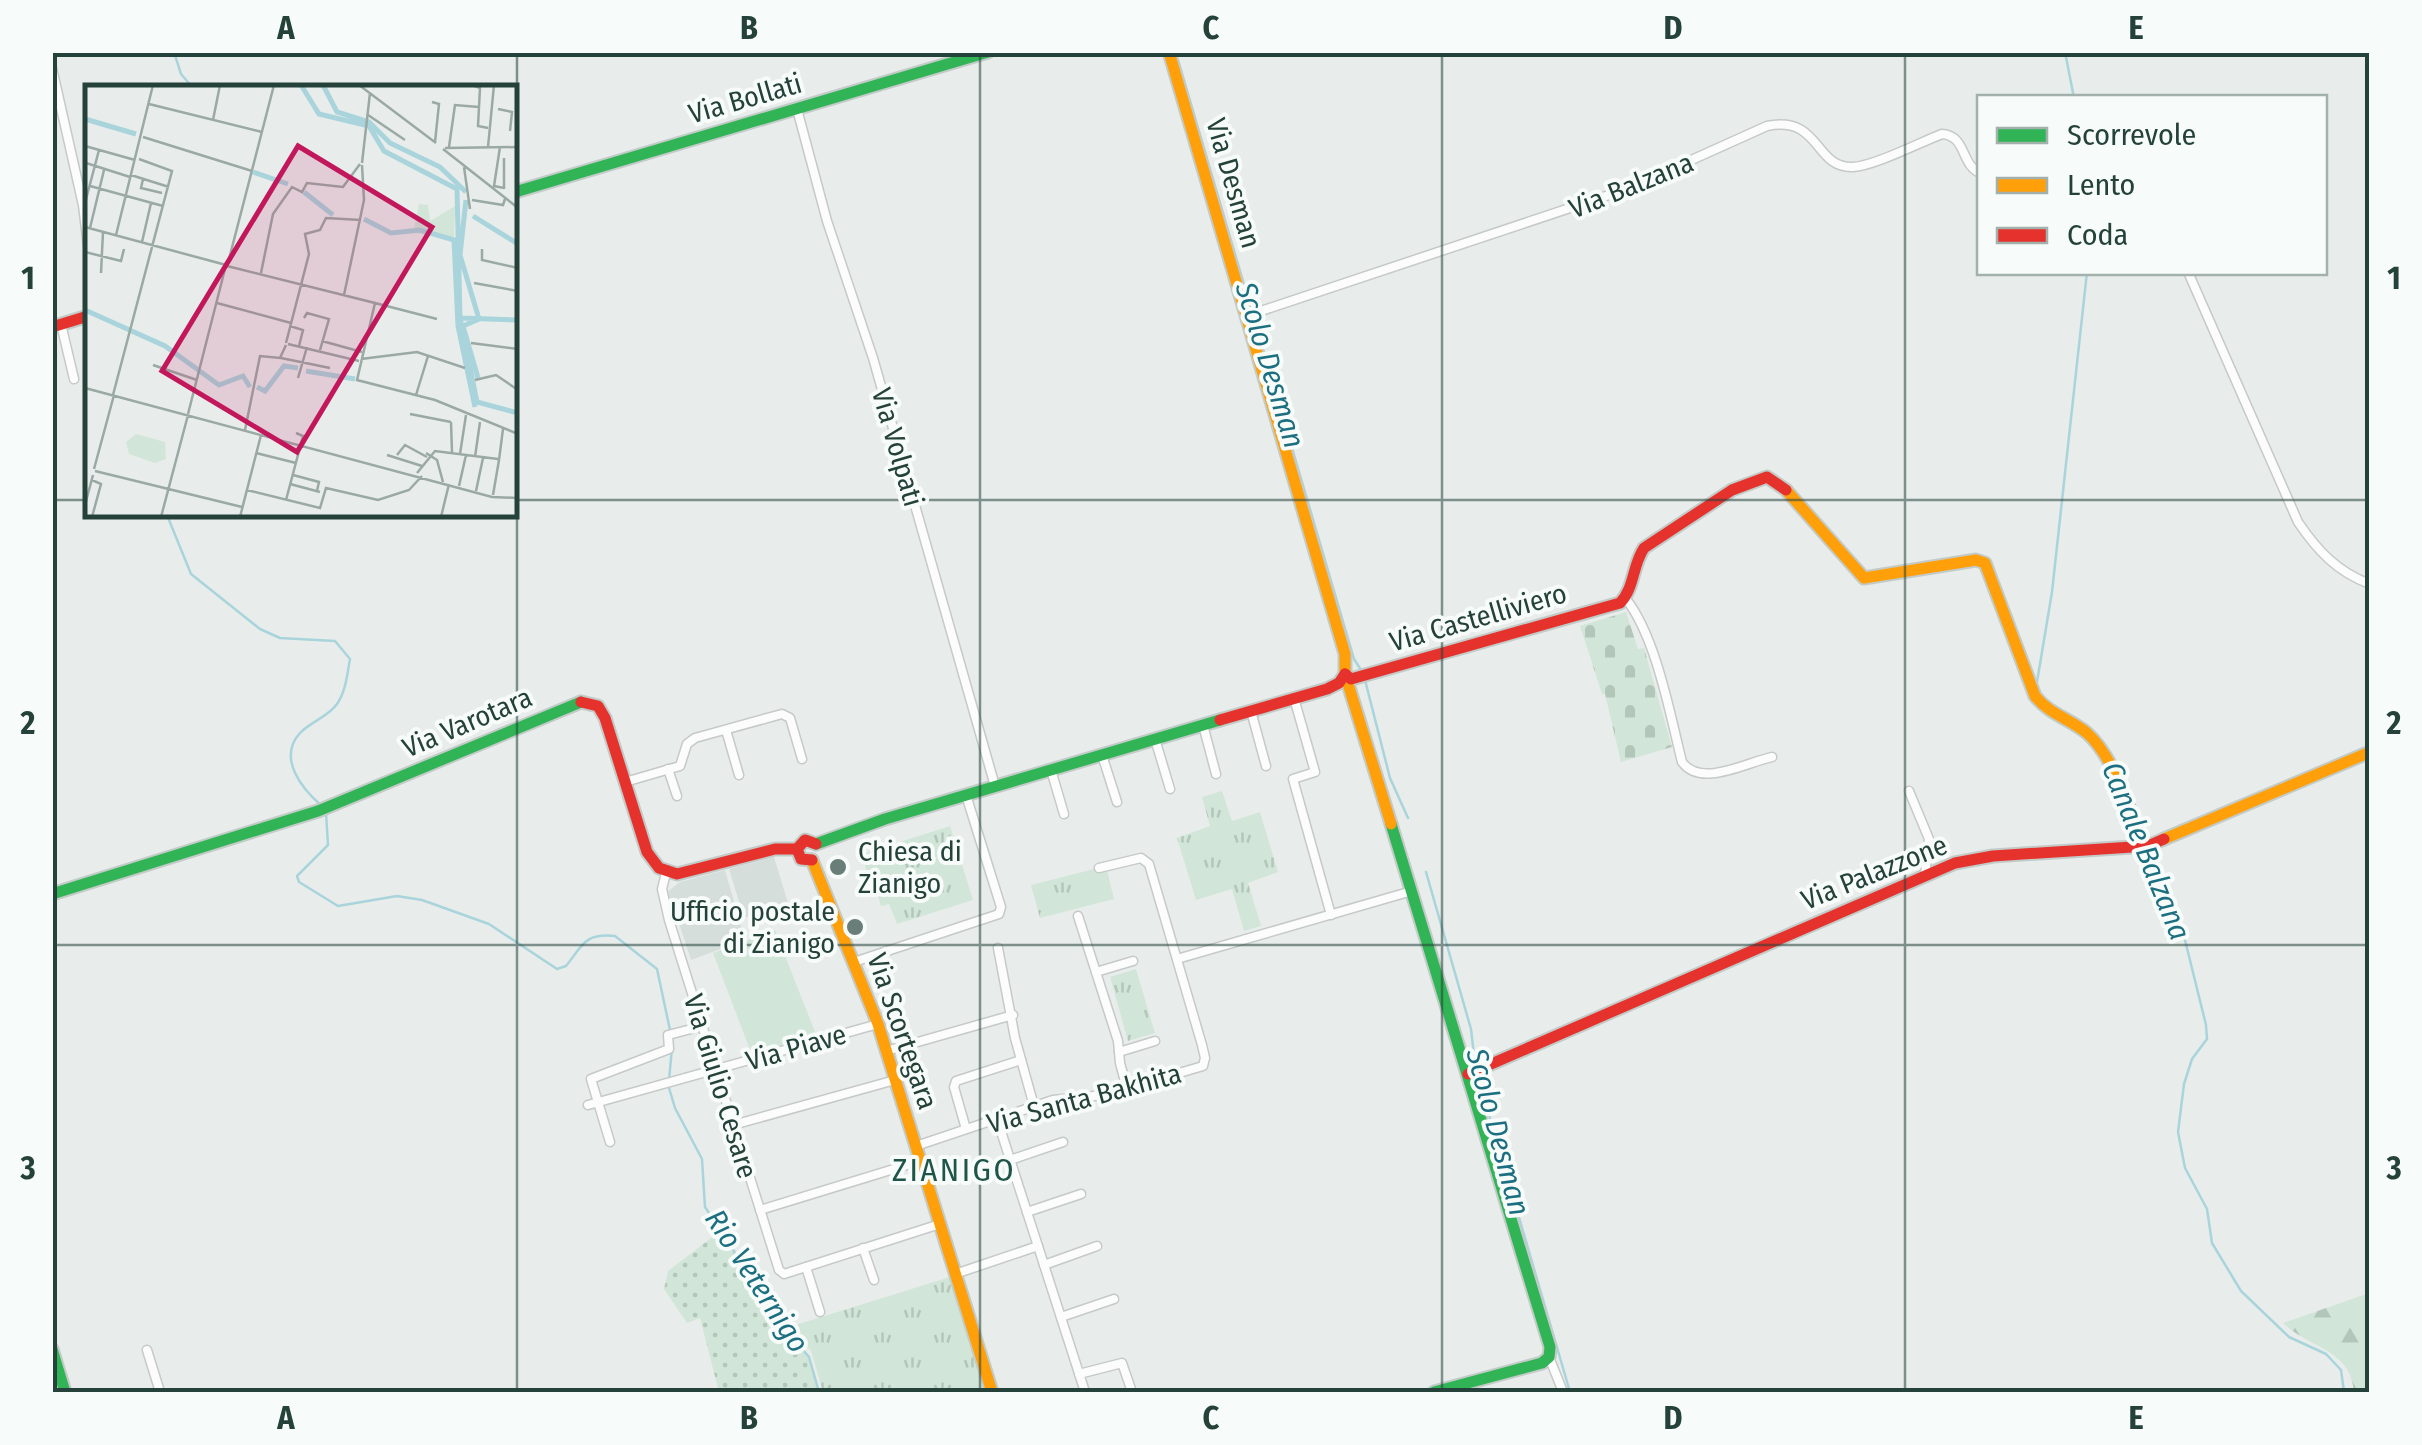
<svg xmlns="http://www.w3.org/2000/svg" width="2422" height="1445" font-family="'Fira Sans Condensed',sans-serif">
  <defs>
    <pattern id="grass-dots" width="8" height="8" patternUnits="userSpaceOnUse" patternTransform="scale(2.5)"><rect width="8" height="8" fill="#d1e6d8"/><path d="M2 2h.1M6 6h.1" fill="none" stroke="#b3c6ba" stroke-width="1.8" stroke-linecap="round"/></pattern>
    <pattern id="forest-firs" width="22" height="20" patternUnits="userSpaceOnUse" patternTransform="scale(2.5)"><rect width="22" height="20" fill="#d1e6d8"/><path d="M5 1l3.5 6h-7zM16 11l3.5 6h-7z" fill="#b3c6ba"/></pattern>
    <pattern id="cemetery-stones" width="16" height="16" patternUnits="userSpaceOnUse" patternTransform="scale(2.5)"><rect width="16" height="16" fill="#d1e6d8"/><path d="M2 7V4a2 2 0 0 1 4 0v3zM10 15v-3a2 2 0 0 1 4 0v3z" fill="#b3c6ba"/></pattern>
    <pattern id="park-tufts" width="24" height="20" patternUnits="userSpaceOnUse" patternTransform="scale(2.5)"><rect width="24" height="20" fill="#d1e6d8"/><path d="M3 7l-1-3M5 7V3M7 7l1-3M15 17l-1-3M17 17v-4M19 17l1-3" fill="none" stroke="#b3c6ba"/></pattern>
  </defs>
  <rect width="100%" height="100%" fill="#e8edeb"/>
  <g fill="#d6dedb">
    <path d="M774 857 788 903 744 918 729 869Z"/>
    <path d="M725 870 745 940 691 960 677 917H674L668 891 680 882Z"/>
  </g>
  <path fill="url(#grass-dots)" d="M715 1235 730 1246 785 1329 809 1357 819 1392H719L700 1318 687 1323 664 1289 668 1271Z"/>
  <path fill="url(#forest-firs)" d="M2369 1293V1392H2354C2351 1349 2308 1348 2283 1323Z"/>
  <path fill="url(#cemetery-stones)" d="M1626 612 1638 649 1644 648 1672 747 1621 762 1605 694H1602L1580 626Z"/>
  <g fill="url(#park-tufts)">
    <path d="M1222 791 1232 821 1260 812 1278 872 1248 883 1261 926 1244 931 1232 889 1196 900 1177 838 1210 826 1202 797Z"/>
    <path d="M950 826 973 900 897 924 889 904 881 906 874 881H869L862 854Z"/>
    <path d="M1106 866 1114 899 1040 918 1031 885Z"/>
    <path d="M1136 969 1155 1033 1128 1041 1110 977Z"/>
    <path d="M950 1277 986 1392H823L811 1351 789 1327Z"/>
  </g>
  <path fill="#d1e6d8" d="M775 930 817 1037 752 1055 713 953Z"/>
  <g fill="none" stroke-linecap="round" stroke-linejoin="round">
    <g stroke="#a9d4db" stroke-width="2.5">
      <path d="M174 52 181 74 193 88"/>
      <path d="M2065 52 2074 98"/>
      <path d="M1178 60 1354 659 1361 670"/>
      <path d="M167 515 191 574 260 629 280 638 335 641 350 659C347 675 346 691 337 704 328 717 310 722 300 733 277 758 302 789 322 806"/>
      <path d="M1365 680 1390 778 1408 818"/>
      <path d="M2036 688 2052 592 2087 272"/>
      <path d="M326 813 328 845 297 876 299 882 338 906 397 896 422 900 489 924 557 969 566 966C583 945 584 933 615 936L657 969 670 1030"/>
      <path d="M2139 819 2148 839"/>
      <path d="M2154 851 2182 928 2206 1025 2207 1039 2192 1059 2184 1084 2178 1132 2185 1168 2207 1209 2212 1243 2241 1291 2289 1337 2326 1354 2341 1370 2344 1392"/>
      <path d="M1426 872 1471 1029 1475 1064"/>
      <path d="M1478 1077 1570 1392"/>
      <path d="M669 1080 672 1048"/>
      <path d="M669 1088 675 1108 702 1159 705 1207 785 1329 809 1357 819 1392"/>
    </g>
    <defs>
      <g id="street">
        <path d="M52 68 83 205 88 246"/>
        <path d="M797 109 827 221 873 358 995 786"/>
        <path d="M2188 272 2298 522C2317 550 2337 572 2370 584"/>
        <path d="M1246 316 1627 189 1767 126C1821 115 1814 169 1853 167 1874 166 1921 142 1942 134 1967 136 1960 164 1980 173"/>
        <path d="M61 324 74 379"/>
        <path d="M1626 599C1656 637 1670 714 1682 762 1701 788 1745 763 1772 757"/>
        <path d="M1294 698 1315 772 1293 779 1331 915"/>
        <path d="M1251 711 1266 766"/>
        <path d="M1203 725 1216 774"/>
        <path d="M726 730 739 775"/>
        <path d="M1155 739 1170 789"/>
        <path d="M1102 755 1117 802"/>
        <path d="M668 769 677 796"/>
        <path d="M1051 770 1064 814"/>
        <path d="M625 782 680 766 687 744 695 738 782 714 790 718 802 759"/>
        <path d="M1909 791 1929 839 1925 875"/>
        <path d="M666 873 662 889 669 920 779 1270 784 1274 940 1224"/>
        <path d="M1078 916 1118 1041 1120 1063 1127 1089"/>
        <path d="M998 948 1015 1038 1034 1106"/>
        <path d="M1177 959 1412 891"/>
        <path d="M854 962 999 914 1001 907 966 795"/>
        <path d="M1096 972 1133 961"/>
        <path d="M886 1051 1013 1015"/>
        <path d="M1119 1052 1155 1041"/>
        <path d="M588 1105 878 1024"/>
        <path d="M997 1119 1085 1392"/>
        <path d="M733 1125 895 1080"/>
        <path d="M966 1129 954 1087 956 1081 1021 1060"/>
        <path d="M610 1142 591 1079 669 1049 668 1035 703 1026"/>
        <path d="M916 1146 1053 1100 1104 1095 1203 1066 1205 1058 1202 1045 1149 864 1141 858 1099 868"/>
        <path d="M1010 1160 1063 1142"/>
        <path d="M760 1210 920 1161"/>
        <path d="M1027 1212 1081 1194"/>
        <path d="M863 1248 874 1280"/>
        <path d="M1044 1265 1097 1246"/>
        <path d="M806 1267 820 1312"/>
        <path d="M955 1274 1038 1246"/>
        <path d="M1061 1317 1114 1299"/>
        <path d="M147 1350 160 1392"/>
        <path d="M1549 1357 1563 1392"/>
        <path d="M1079 1374 1122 1363 1132 1392"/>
      </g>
      <g id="fast">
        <path d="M515 192 988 52"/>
        <path d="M1391 824 1550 1347 1549 1357 1542 1363 1434 1392"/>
        <path d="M816 844 885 819 1220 720"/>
        <path d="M52 894 318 811 581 702"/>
        <path d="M52 1349 65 1392"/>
      </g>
      <g id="slow">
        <path d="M1169 52 1345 654V674L1391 824"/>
        <path d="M1786 490 1864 578 1976 560 1985 563 2035 696C2049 714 2070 719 2087 733 2113 756 2134 814 2140 848"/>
        <path d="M2164 839 2370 752"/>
        <path d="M812 860 878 1024 992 1392"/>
      </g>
      <g id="jam">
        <path d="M52 327 88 316"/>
        <path d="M1345 674 1351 679 1620 603C1635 587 1632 566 1644 548L1732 490 1767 477 1786 490"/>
        <path d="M581 702 598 706 605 718 647 852 659 868 677 874 775 849H797"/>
        <path d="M1220 720 1327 689 1339 683 1345 674"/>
        <path d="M812 860 801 859 797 849 805 840 816 844"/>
        <path d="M1468 1074 1955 863 1993 856 2148 846 2164 839"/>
      </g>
    </defs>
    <use href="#street" stroke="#c5cac8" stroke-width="11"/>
    <use href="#fast" stroke="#c3cbc8" stroke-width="15"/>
    <use href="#slow" stroke="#c3cbc8" stroke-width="15"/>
    <use href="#jam" stroke="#c3cbc8" stroke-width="15"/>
    <use href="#street" stroke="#fcfcfc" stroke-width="8"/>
    <use href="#fast" stroke="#30b455" stroke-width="11"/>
    <use href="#slow" stroke="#ff9f0a" stroke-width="11"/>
    <use href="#jam" stroke="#e5322d" stroke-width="11"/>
  </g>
  <path fill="none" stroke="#24423a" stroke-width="2.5" stroke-opacity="0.55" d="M517 52V1392M980 52V1392M1442 52V1392M1905 52V1392M52 500H88M515 500H2370M52 945H2370"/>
  <g fill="#697e78" stroke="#f7fbf9" stroke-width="4">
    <circle cx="838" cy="867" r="10"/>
    <circle cx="855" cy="927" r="10"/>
  </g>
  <g text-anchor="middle" stroke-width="8" stroke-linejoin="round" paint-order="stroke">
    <g font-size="28" fill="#24423a" stroke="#f7fbf9">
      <text transform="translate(745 98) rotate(-16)" y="10">Via Bollati</text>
      <text transform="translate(1234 183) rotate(74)" y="10">Via Desman</text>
      <text transform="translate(1631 185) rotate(-22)" y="10">Via Balzana</text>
      <text transform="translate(898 447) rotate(74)" y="10">Via Volpati</text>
      <text transform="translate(1478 617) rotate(-16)" y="10">Via Castelliviero</text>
      <text transform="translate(467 722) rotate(-23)" y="10">Via Varotara</text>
      <text transform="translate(1874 872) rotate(-22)" y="10">Via Palazzone</text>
      <text transform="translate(903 1031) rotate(71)" y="10">Via Scortegara</text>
      <text transform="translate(796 1047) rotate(-16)" y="10">Via Piave</text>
      <text transform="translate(721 1086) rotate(73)" y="10">Via Giulio Cesare</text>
      <text transform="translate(1084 1098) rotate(-15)" y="10">Via Santa Bakhita</text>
    </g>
    <g font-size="28" fill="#24423a" stroke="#f7fbf9" text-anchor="start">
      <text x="858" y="861">Chiesa di<tspan x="858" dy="32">Zianigo</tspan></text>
      <text x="835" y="921" text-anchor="end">Ufficio postale<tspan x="835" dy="32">di Zianigo</tspan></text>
    </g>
    <g font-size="30" font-style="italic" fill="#1c6f80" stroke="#f7fbf9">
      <text transform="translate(1270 365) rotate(73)" y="10">Scolo Desman</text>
      <text transform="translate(2146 851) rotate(68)" y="10">Canale Balzana</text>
      <text transform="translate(1498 1132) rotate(75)" y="10">Scolo Desman</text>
      <text transform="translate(757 1281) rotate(57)" y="10">Rio Veternigo</text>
    </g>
    <g font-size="32" letter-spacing="2.5" fill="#1f5548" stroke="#f7fbf9">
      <text x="954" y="1181">ZIANIGO</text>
    </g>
  </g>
  <g transform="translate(85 85)">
    <rect width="432" height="432" fill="#e8edeb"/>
    <path d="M334 119 343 120 345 136 370 121 369 153 328 148Z" fill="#d1e6d8"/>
    <path d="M51 349 80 357 81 374 70 378 44 369 41 357Z" fill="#d1e6d8"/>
    <path fill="none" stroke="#a9d4db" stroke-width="5" d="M216 0 234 29 284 41 299 66 372 104 375 233 392 317 433 328M238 0 252 27 284 37 305 58 355 82 381 107M0 34 51 49M168 87 203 99M219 107 248 130M381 115 375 170 394 234 378 241 393 293M388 131 433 159M279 134 306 148 335 145 369 155 373 241 390 322M0 225 80 261 134 300 158 291 165 302M376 233 433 235M221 286 270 294M172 302 180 306 199 281 213 283"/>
    <path fill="none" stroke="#9aa9a4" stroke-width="2.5" d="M274 0 351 58M387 0 395 3 393 41 403 43M347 17 354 19 350 57M64 19 177 47M413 24 427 27 425 46M283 30 320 55M128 35 135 0M58 52 167 86M0 61 50 75M364 62 370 20 394 22M403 62 409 0M415 62 409 101 419 103M360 63 433 62M358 64 433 123M419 73V104M1 78 45 92M277 78 285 8M379 82 385 124M46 90 84 102M58 94 56 103 77 108M5 101 78 121M387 115 418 120 420 114M0 118 14 65M0 142 141 180 103 329M5 143 19 85M31 150 68 0M57 157 66 118M397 164V175L433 183M0 167 36 176 39 164M143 178 189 0M142 181 290 218 272 295 350 315 433 349M16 188 18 147M176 188 188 129 207 102 217 107 222 98 258 102 275 79M389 198 433 206M259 210 279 115 277 80M132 218 206 238M290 218 352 234M219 233 222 228 244 234 235 265M205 241 218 245 214 261M237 256 277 267M201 258 224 169 220 149 235 145 241 133 276 135M386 258 433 264M203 259 274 276M196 273 245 283M276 274 332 267 380 283M68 280 112 295M213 293 222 262M390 295 411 290 433 305M0 303 407 412 433 413M28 310 87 86 54 74M331 310 343 271M325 329 366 337M366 337 367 367M160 345 175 271 195 273 201 260M171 368 211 378M341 368 352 375 358 397M375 369 381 330M302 370 337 381M312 370 320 360 342 372M390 372 395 337M414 375 418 344M9 384 29 310M10 386 157 422M332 388 350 366 413 374M208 390 234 397 232 406M7 395 16 399 7 432M205 399 235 407M374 401 381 370M162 405 235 423 241 403 293 415 324 405 337 391M391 406 398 373M408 410 414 375M201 415 218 351 211 348M0 420 8 390M76 432 103 330M155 432 176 350M356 432 364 399"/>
    <path fill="#c2185b" fill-opacity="0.15" stroke="#c2185b" stroke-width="5" d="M213 61 347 142 212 367 77 286Z"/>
    <rect width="432" height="432" fill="none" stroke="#24423a" stroke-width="5"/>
  </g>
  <rect width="2422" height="1445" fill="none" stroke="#f7fbf9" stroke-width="110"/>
  <rect x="1977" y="95" width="350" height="180" fill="#f7fbf9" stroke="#a3b1ad" stroke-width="2.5"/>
  <rect x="1997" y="128" width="50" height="15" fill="#30b455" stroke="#a3b1ad" stroke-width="2.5"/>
  <text x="2067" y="145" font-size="30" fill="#24423a">Scorrevole</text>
  <rect x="1997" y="178" width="50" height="15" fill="#ff9f0a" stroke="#a3b1ad" stroke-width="2.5"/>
  <text x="2067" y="195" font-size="30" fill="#24423a">Lento</text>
  <rect x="1997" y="228" width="50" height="15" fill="#e5322d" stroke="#a3b1ad" stroke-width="2.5"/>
  <text x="2067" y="245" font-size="30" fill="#24423a">Coda</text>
  <rect x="55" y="55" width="2312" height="1335" fill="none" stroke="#24423a" stroke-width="4"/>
  <g font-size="32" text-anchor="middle" font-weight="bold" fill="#24423a">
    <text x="286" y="39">A</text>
    <text x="749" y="39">B</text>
    <text x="1211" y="39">C</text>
    <text x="1673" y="39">D</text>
    <text x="2136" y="39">E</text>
    <text x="28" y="289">1</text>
    <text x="2394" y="289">1</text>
    <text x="28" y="734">2</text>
    <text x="2394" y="734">2</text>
    <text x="28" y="1179">3</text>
    <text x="2394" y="1179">3</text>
    <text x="286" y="1429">A</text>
    <text x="749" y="1429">B</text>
    <text x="1211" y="1429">C</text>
    <text x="1673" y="1429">D</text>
    <text x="2136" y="1429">E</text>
  </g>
</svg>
